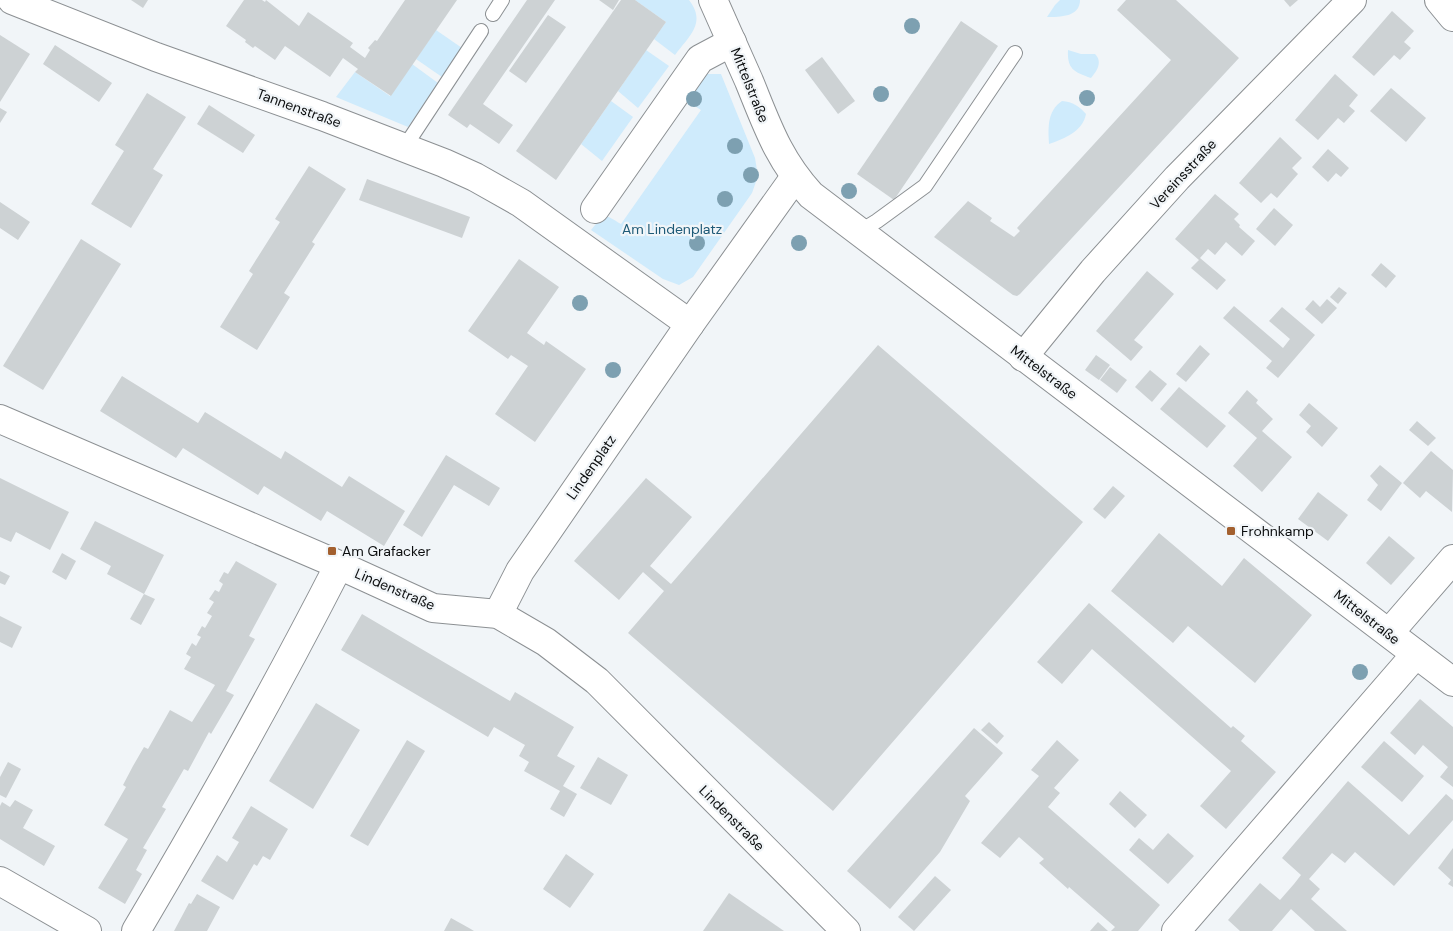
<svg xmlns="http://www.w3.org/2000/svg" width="1453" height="931" font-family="'DM Sans',sans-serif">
  <rect width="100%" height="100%" fill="#f1f5f8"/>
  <g fill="#cfebfc">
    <path d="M635 0H689C707 23 689 36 675 55L654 39 666 22Z"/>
    <path d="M1060 0H1080C1080 17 1060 17 1047 17L1055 5Z"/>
    <path d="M436 30 462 48 442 77 416 59Z"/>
    <path d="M646 50 669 66 638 108 618 91Z"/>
    <path d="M1068 50 1081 54H1095C1103 62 1097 71 1091 78 1074 72 1067 69 1068 50Z"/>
    <path d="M412 64 438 83 408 127 336 97 355 72 390 96Z"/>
    <path d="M706 74H721L755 158 758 176 752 193 693 277 679 285 663 279 591 230C605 213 603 213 621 224L701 110 690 103 687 98Z"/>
    <path d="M611 101 633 117 602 161 581 144Z"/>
    <path d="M1062 101C1073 102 1079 106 1086 114 1083 131 1064 139 1049 144 1048 128 1047 111 1062 101Z"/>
  </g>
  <g fill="#cdd2d4">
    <path d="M131 0H148L143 8Z"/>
    <path d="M244 0H262L265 2 266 0 299 26 308 12 353 43 350 47 365 58 370 50 368 48 375 40 377 41 405 0H457L391 96 355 72 358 69 343 58 330 77 285 46 275 60 255 46 253 48 245 42 246 40 226 26Z"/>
    <path d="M527 0H555L483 104 513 125 499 144 470 124 467 128 448 115Z"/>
    <path d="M599 0H619L613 10Z"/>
    <path d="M621 0H635L666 22 556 180 516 151Z"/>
    <path d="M1126 0H1176L1239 58 1020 294 1017 296 1013 295 934 237 968 201 992 218 990 221 1014 237 1020 231 1017 228 1171 60 1117 10Z"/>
    <path d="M1284 0H1298L1290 7Z"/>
    <path d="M1392 11 1414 31 1404 42 1411 48 1400 60 1394 55 1374 76 1352 57Z"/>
    <path d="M548 15 566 27 526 83 509 71Z"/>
    <path d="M961 21 998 46 894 200 857 174Z"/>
    <path d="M0 35 30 54 0 102Z"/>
    <path d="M55 45 112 83 99 102 43 64Z"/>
    <path d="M822 57 855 101 838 114 805 70Z"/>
    <path d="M1335 74 1358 95 1349 106 1355 111 1344 123 1338 118 1318 140 1295 120Z"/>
    <path d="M1391 88 1426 118 1406 142 1370 111Z"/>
    <path d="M147 93 186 117 153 169 163 175 131 228 91 204 124 151 115 145Z"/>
    <path d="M209 105 255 135 243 153 197 124Z"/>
    <path d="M0 108 7 112 0 123Z"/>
    <path d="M1280 137 1302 158 1292 168 1298 174 1277 198 1271 193 1261 203 1239 183Z"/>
    <path d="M1328 149 1349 168 1341 177 1336 173 1328 182 1312 167Z"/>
    <path d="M309 166 346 189 312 242 315 244 284 293 290 297 257 350 220 327 253 274 249 271 280 222 275 219Z"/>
    <path d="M367 179 470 217 462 238 359 200Z"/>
    <path d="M1215 194 1239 214 1234 219 1240 225 1239 227 1255 241 1242 256 1226 242 1215 255 1208 249 1200 258 1226 280 1217 290 1191 268 1199 260 1175 239Z"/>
    <path d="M0 202 30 222 18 240 0 228Z"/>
    <path d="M1274 208 1293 225 1275 246 1256 229Z"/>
    <path d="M81 239 121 264 43 390 3 366Z"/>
    <path d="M519 259 559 287 527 333 544 345 546 341 586 369 535 442 495 414 528 366 511 355 508 359 468 331Z"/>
    <path d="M1381 263 1396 276 1386 288 1371 275Z"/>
    <path d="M1147 271 1174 294 1134 340 1143 347 1131 361 1096 331Z"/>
    <path d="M1339 287 1347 293 1338 304 1330 297Z"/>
    <path d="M1327 299 1337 308 1322 324 1305 309 1313 300 1320 307Z"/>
    <path d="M1234 306 1283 348 1290 339 1269 321 1282 307 1315 335 1278 378 1266 368 1272 361 1223 318Z"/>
    <path d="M878 345 1083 522 833 811 628 633 664 591 643 572 619 600 574 561 646 478 692 517 650 566 671 584Z"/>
    <path d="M1200 345 1210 354 1186 382 1176 374Z"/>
    <path d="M1096 355 1110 365 1099 380 1085 370Z"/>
    <path d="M1110 367 1127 380 1117 393 1100 380Z"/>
    <path d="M1150 370 1167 384 1152 402 1135 387Z"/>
    <path d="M122 376 198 423 205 412 281 459 285 451 342 487 349 476 405 511 384 546 327 511 321 521 264 486 258 495 183 448 176 458 100 411Z"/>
    <path d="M1179 387 1226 426 1207 448 1160 409Z"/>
    <path d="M1247 390 1258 400 1256 403 1273 419 1262 431 1292 457 1262 492 1233 466 1257 438 1228 413Z"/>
    <path d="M1309 403 1338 428 1322 447 1306 432 1311 426 1299 415Z"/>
    <path d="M1417 421 1436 438 1428 446 1409 430Z"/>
    <path d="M1431 451 1453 470 1452 512 1426 491 1420 498 1403 483Z"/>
    <path d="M446 455 500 488 489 506 454 485 422 537 403 525Z"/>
    <path d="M1380 465 1402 483 1381 511 1367 500 1378 485 1370 476Z"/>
    <path d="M0 478 69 512 50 550 16 532 11 542 0 537Z"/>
    <path d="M1113 486 1125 496 1105 519 1093 509Z"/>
    <path d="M1318 492 1348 515 1328 541 1298 519Z"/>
    <path d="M95 521 164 555 144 594 155 599 141 625 130 619 144 594 107 574 111 566 80 549Z"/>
    <path d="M1159 533 1222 586 1244 558 1312 615 1255 683 1188 626 1173 643 1111 591Z"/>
    <path d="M1389 536 1415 558 1391 585 1366 563Z"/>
    <path d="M62 553 76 561 66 580 52 572Z"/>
    <path d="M236 561 277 584 249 636 255 639 226 691 234 695 211 734 209 732 188 771 184 769 162 807 166 809 143 848 147 850 136 870 142 874 125 904 98 888 128 839 104 825 126 787 123 785 133 766 144 747 148 749 170 710 192 722 215 685 184 669 191 657 186 654 192 643 196 646 201 637 197 635 202 626 205 628 212 616 207 613 214 602 209 599 215 590 219 592 223 584 219 581 224 572 228 574Z"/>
    <path d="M0 571 10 576 5 585 0 583Z"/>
    <path d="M1089 603 1231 728 1233 726 1245 736 1241 741 1276 772 1226 829 1200 806 1231 771 1092 649 1062 684 1037 662Z"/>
    <path d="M362 614 510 701 515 692 574 727 557 756 575 766 563 786 577 794 564 817 550 809 560 791 524 771 529 762 519 756 525 745 494 727 488 737 341 650Z"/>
    <path d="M0 616 22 627 12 648 0 642Z"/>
    <path d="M1420 699 1453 727V787L1440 777 1448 767 1423 745 1415 755 1390 733Z"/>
    <path d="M316 703 360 730 313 809 269 781Z"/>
    <path d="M989 722 1004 736 997 744 981 730Z"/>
    <path d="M974 728 1003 753 965 796 970 801 940 852 890 909 847 871Z"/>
    <path d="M407 740 425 751 368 846 350 836Z"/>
    <path d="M1057 740 1079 760 1054 788 1060 793 1048 807 1160 905 1138 931H1111L1115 927 1069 887 1068 889 1039 863 1044 859 1019 837 1000 858 981 843 1039 776 1031 770Z"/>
    <path d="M1384 741 1424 776 1402 802 1361 767Z"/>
    <path d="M598 757 628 775 611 805 580 788Z"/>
    <path d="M8 762 21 769 6 798 0 795V777Z"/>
    <path d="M1348 781 1409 835 1446 794 1453 800V820L1394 886 1355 852 1345 863 1332 853 1309 879 1320 889 1311 899 1347 931H1315L1291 909 1272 931H1240L1228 920 1260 883 1280 900 1294 884 1301 875 1282 858Z"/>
    <path d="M1120 791 1147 815 1135 828 1109 804Z"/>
    <path d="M15 800 33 810 23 828 55 846 44 866 0 839V806L2 802 10 807Z"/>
    <path d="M251 806 288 829 270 860 263 856 257 866 254 864 233 900 201 881 217 855 227 862 239 842 232 838Z"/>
    <path d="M1168 833 1194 856 1168 884 1129 850 1139 838 1153 850Z"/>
    <path d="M1453 848V887L1448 884 1451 880 1438 868Z"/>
    <path d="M566 854 594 874 570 908 543 889Z"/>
    <path d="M935 876 951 890 914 931 898 917Z"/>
    <path d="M729 893 784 931H703Z"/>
    <path d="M197 894 220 907 207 931H174L189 903 191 904Z"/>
    <path d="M451 918 469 928 474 931H444Z"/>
    <path d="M1098 922 1108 931H1090Z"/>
  </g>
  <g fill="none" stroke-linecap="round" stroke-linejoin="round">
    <defs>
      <g id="lane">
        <path d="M493 14 502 0"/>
        <path d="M404 148 481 31"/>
        <path d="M859 232 877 221 925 186 1015 53"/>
      </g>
      <g id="street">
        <path d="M12 0 156 57 322 116 444 163 475 177 521 203 690 324"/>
        <path d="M713 0C725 27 737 54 749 81 767 125 778 159 811 195L1453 682"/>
        <path d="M1439 0 1453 17"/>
        <path d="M595 209 700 59 732 42"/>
        <path d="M1023 357 1093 271 1177 178 1352 0"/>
        <path d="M0 419 330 561 433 608 498 614 546 642 597 681 846 931"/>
        <path d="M498 614 520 571 690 324 795 177"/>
        <path d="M1389 633 1453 559"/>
        <path d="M0 881 87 931"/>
        <path d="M136 931C207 811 275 690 339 565"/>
        <path d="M1176 931 1416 654"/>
      </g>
    </defs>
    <use href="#lane" stroke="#8c9093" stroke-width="16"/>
    <use href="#street" stroke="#8c9093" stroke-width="30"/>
    <use href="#lane" stroke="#fff" stroke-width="14"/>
    <use href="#street" stroke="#fff" stroke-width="28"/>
  </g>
  <g fill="#7da0b1">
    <circle cx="912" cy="26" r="8"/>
    <circle cx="881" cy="94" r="8"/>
    <circle cx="1087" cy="98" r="8"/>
    <circle cx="694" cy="99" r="8"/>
    <circle cx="735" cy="146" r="8"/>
    <circle cx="751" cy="175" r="8"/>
    <circle cx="849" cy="191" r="8"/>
    <circle cx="725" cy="199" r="8"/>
    <circle cx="697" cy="243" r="8"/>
    <circle cx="799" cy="243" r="8"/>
    <circle cx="580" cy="303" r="8"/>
    <circle cx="613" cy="370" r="8"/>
    <circle cx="1360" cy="672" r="8"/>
  </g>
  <g fill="#a3602f" stroke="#f1f5f8" stroke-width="2">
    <rect x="1226" y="526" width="10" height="10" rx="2.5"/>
    <rect x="327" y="546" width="10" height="10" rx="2.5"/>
  </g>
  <g text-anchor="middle" stroke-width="4.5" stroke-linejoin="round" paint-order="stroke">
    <g font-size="14" fill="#0b0d0e" stroke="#f1f5f8">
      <text transform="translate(750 85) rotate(68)" y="5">Mittelstraße</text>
      <text transform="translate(299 108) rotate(20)" y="5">Tannenstraße</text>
      <text transform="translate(1183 174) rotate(-47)" y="5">Vereinsstraße</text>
      <text transform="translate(1044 372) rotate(37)" y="5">Mittelstraße</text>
      <text transform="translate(591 467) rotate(-55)" y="5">Lindenplatz</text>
      <text transform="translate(395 589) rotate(23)" y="5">Lindenstraße</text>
      <text transform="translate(1367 617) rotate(38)" y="5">Mittelstraße</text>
      <text transform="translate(732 818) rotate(45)" y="5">Lindenstraße</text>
    </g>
    <g font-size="14" fill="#1e5a77" stroke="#f1f5f8">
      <text x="672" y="234">Am Lindenplatz</text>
    </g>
    <g font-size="14" fill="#0b0d0e" stroke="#f1f5f8" text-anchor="start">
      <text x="1241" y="536">Frohnkamp</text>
      <text x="342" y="556">Am Grafacker</text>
    </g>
  </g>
</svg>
